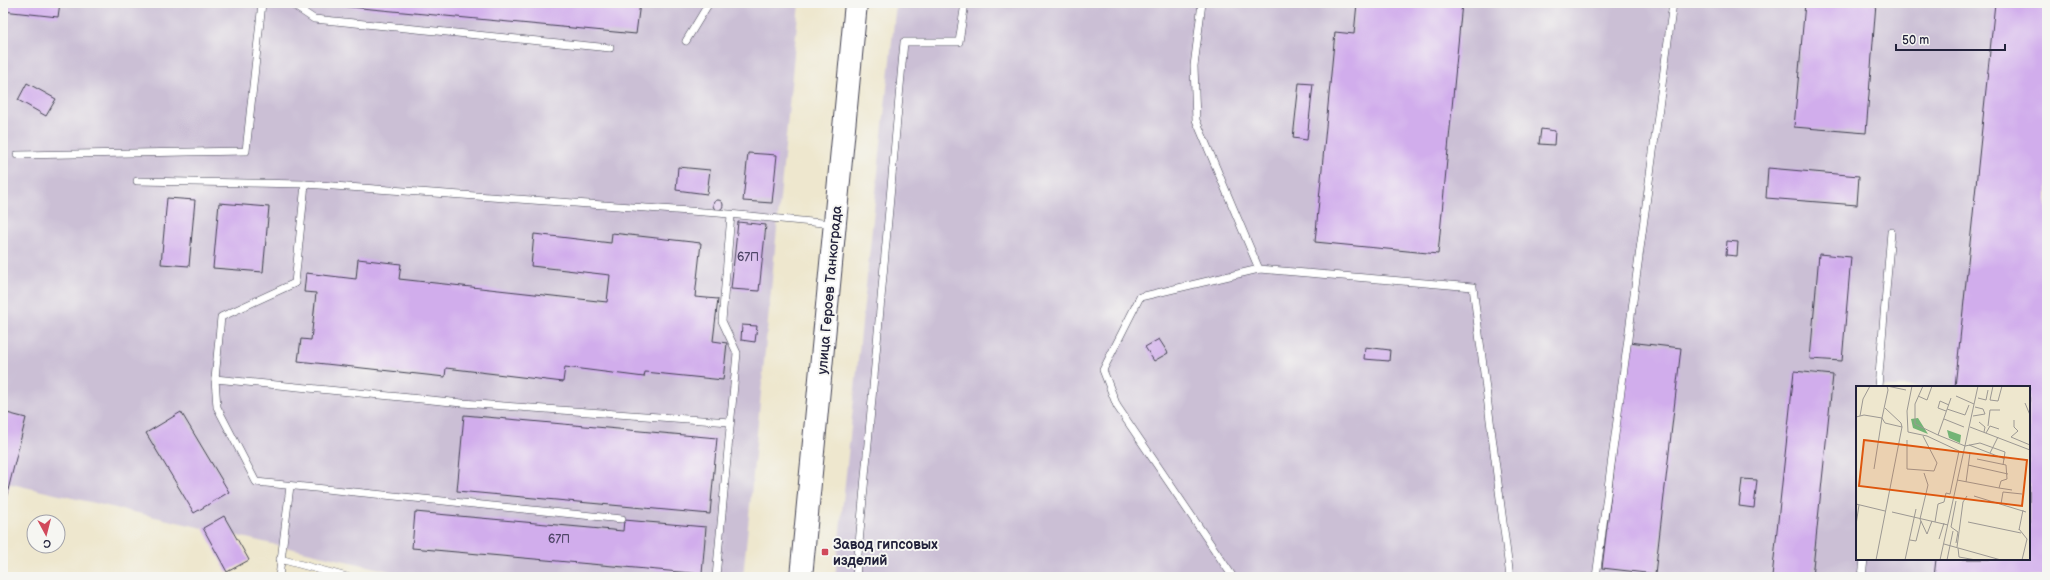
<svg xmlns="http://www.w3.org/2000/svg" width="2050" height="580" font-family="'Balsamiq Sans',sans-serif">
  <rect width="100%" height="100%" fill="#f6f6f2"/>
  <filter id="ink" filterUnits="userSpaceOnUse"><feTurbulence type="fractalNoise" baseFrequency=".025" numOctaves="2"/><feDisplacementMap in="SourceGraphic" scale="8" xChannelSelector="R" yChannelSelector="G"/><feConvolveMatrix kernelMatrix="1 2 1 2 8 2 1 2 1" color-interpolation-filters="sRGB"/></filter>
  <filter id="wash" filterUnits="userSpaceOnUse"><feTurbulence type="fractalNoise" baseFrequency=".012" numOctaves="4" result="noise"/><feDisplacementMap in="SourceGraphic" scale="16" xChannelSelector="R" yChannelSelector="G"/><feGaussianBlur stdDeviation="0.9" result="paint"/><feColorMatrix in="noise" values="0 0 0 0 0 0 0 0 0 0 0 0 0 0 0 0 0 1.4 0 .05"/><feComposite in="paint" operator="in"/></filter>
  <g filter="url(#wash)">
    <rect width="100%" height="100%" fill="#eee7ce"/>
    <g fill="#cbbfd5" fill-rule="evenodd">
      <path d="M3 3H799L743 577H415L3 482Z"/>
      <path d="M896 3H2047V577H835ZM1857 387H2029V559H1857Z"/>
    </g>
    <g id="blocks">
      <g fill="#d1adec">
        <path d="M3 3H60L58 17 3 11Z"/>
        <path d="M327 3H640L636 34 329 5Z"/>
        <path d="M1357 3H1462L1438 254 1315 242 1335 32 1354 34Z"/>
        <path d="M1805 3H1876L1866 133 1794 127Z"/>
        <path d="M1995 3H2047V577H1934L1936 559H2029V387H1955Z"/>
        <path d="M27 83 56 99 46 116 18 100Z"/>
        <path d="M1299 83 1313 84 1307 140 1293 138Z"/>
        <path d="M1541 129 1555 131 1554 145 1539 144Z"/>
        <path d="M748 153 777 155 772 203 743 201Z"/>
        <path d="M678 167 710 170 707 194 676 190Z"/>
        <path d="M1768 168 1859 176 1857 205 1766 198Z"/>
        <path d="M167 198 195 200 189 266 161 264Z"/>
        <circle cx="718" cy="205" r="5"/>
        <path d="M219 203 269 207 263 272 213 268Z"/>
        <path d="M738 222 766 225 759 291 731 289Z"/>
        <path d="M612 233 701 243 695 297 718 299 713 341 727 343 723 380 645 372 644 377 565 367 563 382 446 368 445 377 298 361 301 339 311 340 316 293 304 292 306 273 356 279 358 259 401 264 399 279 607 302 610 275 531 266 534 234 611 243Z"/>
        <path d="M1727 241 1738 242 1737 256 1726 255Z"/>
        <path d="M1819 254 1851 257 1842 361 1810 359Z"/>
        <path d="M742 325 757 326 755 342 741 340Z"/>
        <path d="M1159 339 1168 353 1154 361 1145 347Z"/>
        <path d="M1629 342 1681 348 1655 574 1602 568Z"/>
        <path d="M1365 347 1390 350 1389 361 1364 359Z"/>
        <path d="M1794 371 1833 375 1812 577H1772Z"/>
        <path d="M3 412 26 418 4 506H3Z"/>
        <path d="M181 412 229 492 194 513 146 433Z"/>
        <path d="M464 415 717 438 710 514 457 491Z"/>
        <path d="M1742 479 1757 480 1754 508 1739 506Z"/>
        <path d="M415 512 623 531 624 520 706 527 702 574 412 548Z"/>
        <path d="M224 516 249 560 227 572 203 528Z"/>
      </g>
    </g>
  </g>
  <g filter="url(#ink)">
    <use href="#blocks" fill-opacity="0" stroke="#414051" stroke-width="1"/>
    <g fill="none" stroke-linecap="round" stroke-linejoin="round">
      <defs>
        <g id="service">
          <path d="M290 3 314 19 610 48"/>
          <path d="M1202 3 1194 66 1196 120 1259 269"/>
          <path d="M686 41 709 3"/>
          <path d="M17 155 246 151 262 3"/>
          <path d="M137 181 305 184"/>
          <path d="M215 379 462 403 730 422"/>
          <path d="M1878 387 1891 232"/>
          <path d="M622 519 256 482 217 407 215 379 221 317 295 283 305 184 718 213 833 224"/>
          <path d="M280 559 347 577"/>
          <path d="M279 577 290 486"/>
          <path d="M716 577 737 353 722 321 731 215"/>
          <path d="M856 577 904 42H959L965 3"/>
          <path d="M1233 577 1117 406 1103 370 1140 297 1259 269 1473 287 1510 577"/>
          <path d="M1596 577 1673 3"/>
          <path d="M1862 577 1864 559"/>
        </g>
        <path id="primary" d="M801 577 856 3"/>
      </defs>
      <use href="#service" stroke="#414051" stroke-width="8"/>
      <use href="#primary" stroke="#414051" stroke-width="24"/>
      <use href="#service" stroke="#fff" stroke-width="7"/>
      <use href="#primary" stroke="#fff" stroke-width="22"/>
    </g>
  </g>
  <rect fill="#d1495b" stroke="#f6f6f2" stroke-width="1.5" x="821" y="548" width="8" height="8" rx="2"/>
  <g text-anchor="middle" stroke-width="4" stroke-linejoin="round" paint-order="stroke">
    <g font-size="12" fill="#4e4567">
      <text x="748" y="261">67П</text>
      <text x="559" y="543">67П</text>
    </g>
    <g font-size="14" fill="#22223b" stroke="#f6f6f2">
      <text transform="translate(829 290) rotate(-85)" y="5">улица Героев Танкограда</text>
    </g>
    <g font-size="14" font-weight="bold" fill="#22223b" stroke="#f6f6f2" text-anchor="start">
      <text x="833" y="549">Завод гипсовых<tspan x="833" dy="16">изделий</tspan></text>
    </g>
  </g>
  <g transform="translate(1856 386)">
    <rect width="174" height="174" fill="#eee7ce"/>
    <path d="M62 32 72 48 57 42 55 33ZM91 44 105 49 104 57 93 52Z" fill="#74b476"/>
    <path fill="none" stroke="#9c9893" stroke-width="1" d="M31 0 32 4 26 32 29 37 46 41M31 0 50 4M56 0 51 25 52 46 71 50 103 65 94 108 90 107 88 116 82 118 79 136M67 0 59 18V38L82 49M137 0 134 14 142 15 146 0M62 10 71 14 76 0M100 10 118 18M95 12 82 49 109 60 124 57 149 66 147 79M122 12 130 14 132 4M169 17 174 29M91 23 109 29 113 19M90 25 82 22 84 15 93 19M4 30 7 13 14 0M117 30 129 28 127 23 119 21M0 31 8 29 26 32 18 83M88 33 108 41M158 34V41L162 45 155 51 174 59M123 36 129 41 128 46M132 40 134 24H144M114 41 174 64M130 47 134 40 143 43M51 54V83L78 85 81 77 67 50M113 59 149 73M134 67 142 51M112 79 152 88M68 87 72 99 64 133 71 148 76 135M101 94 143 102 145 95 151 93 150 79 121 73M110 96 114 67M143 102 156 104M118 110 170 126M0 118 29 125M145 118 147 106 166 108M36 126 92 139M112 136 165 147M0 139 3 119M163 143 171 153 166 174M163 144 167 124M83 153 88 137M54 154 60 155 65 135M100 157 102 146 95 141 100 115M88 158 145 174M101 161 107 116 111 110M102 162 103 171 120 174M20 174 46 41 45 37 29 22M49 174 60 123M84 174 122 0M91 174 97 145"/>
    <path fill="#de560e" fill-opacity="0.15" stroke="#de560e" stroke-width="2" d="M8 54 171 74 166 120 3 100Z"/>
    <rect width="174" height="174" fill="none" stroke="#22223b" stroke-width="2"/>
  </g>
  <rect width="2050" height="580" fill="none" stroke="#f6f6f2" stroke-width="16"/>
  <g transform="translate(46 534) rotate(173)"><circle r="19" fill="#f6f6f2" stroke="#a1a1a9"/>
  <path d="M0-3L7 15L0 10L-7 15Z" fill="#d1495b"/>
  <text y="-6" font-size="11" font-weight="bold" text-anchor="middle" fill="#22223b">С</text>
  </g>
  <path d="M1896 44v6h109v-6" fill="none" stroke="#22223b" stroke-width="2"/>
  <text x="1902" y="44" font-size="12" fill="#22223b" stroke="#f6f6f2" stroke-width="3" paint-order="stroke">50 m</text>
</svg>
